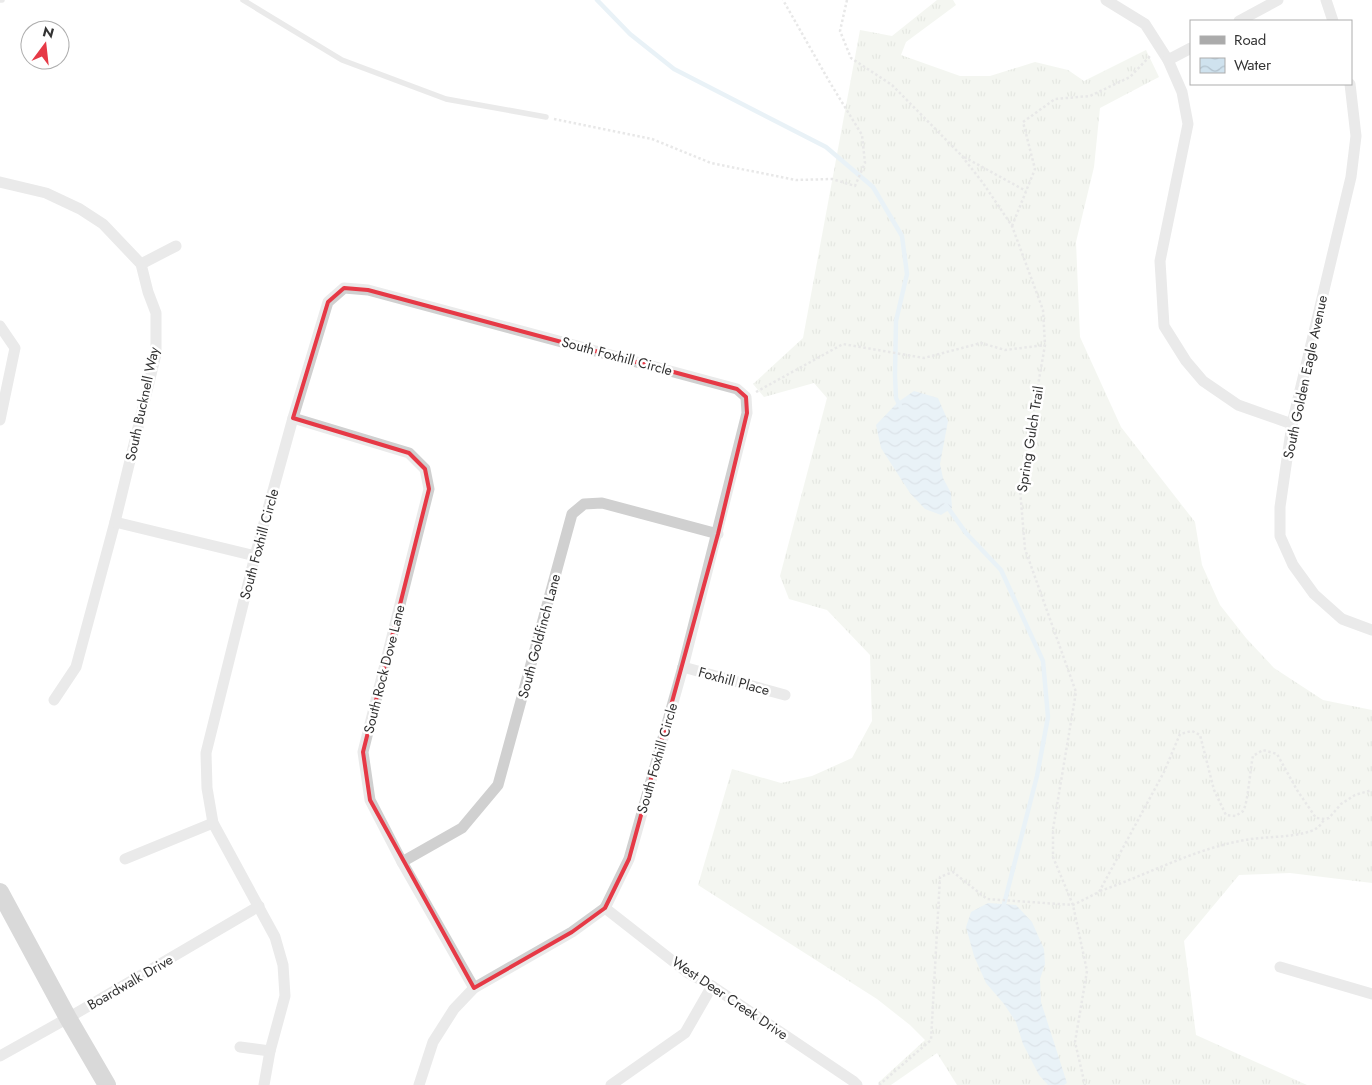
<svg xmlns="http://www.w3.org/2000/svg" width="1372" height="1085" font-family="Jost,sans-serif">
  <defs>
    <pattern id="grass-tufts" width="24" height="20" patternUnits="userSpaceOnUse" patternTransform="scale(1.25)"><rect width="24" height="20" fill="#e6ecdf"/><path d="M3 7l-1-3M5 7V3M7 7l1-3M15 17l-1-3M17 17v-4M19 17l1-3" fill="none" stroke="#c6cbc0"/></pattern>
    <pattern id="water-waves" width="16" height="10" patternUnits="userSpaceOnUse" patternTransform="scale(1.25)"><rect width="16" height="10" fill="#cfe2ee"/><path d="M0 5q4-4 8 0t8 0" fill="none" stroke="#b2c2cd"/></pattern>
  </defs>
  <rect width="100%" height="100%" fill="#fff"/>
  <path fill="url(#grass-tufts)" d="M937 0H953L956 5 906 42 901 55 960 76H990L1035 62 1068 70 1084 81 1146 50 1159 77 1100 108 1094 167 1076 242 1080 337 1121 427 1195 522 1202 565 1220 605 1246 638 1274 668 1323 700 1372 710V883L1290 873 1239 875 1184 941 1196 1035 1307 1085H957L937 1053 891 1085H881L878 1083 925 1040 910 1025 877 999 698 885 732 769 781 783 812 776 852 758 872 721 870 655 827 610 789 599 780 576 827 398 814 383 764 397 753 384 803 338 860 30 892 36Z"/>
  <g fill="url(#water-waves)">
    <path d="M914 391 938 398 948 421 940 464 943 478 951 493 952 508 941 515 925 509 910 493 881 448 876 425 898 402Z"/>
    <path d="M988 903 1016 905 1032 922 1044 949 1045 964 1040 979 1041 1002 1067 1083 1064 1085H1048L1039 1075 1023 1044 1016 1022 1004 1004 986 983 974 956 966 927 971 912Z"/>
  </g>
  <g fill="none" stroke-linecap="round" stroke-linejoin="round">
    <g stroke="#cfe2ee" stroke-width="4.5">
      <path d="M597 0 630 34 674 69 826 147 873 187 902 236 907 274 896 321 895 375 896 398 900 406"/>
      <path d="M946 505 966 533 1001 570 1043 661 1048 717 1037 776 1003 908"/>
    </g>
    <g stroke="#cdcdcd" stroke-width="2.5" stroke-dasharray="2.5 2.5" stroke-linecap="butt">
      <path d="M847 0 840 31 851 58 892 85 961 155 983 183 1012 226 1043 310 1045 345 1020 489 1025 549 1076 692 1053 829V857L1073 905 1087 971 1075 1042 1085 1085"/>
      <path d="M554 119 652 139 711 163 796 180 832 179 855 186 865 163 862 135 829 81 783 0"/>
      <path d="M964 157 1026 191"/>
      <path d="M1012 226 1035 169 1023 122 1055 99 1090 96 1130 77 1150 56"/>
      <path d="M756 392 843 344 924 358 981 343 1005 350 1045 345"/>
      <path d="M1100 891C1149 874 1194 849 1245 840 1265 836 1302 838 1317 828 1320 826 1322 822 1325 819"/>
      <path d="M879 1085 931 1040 940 877 953 872 987 899 1073 905 1099 892 1164 772 1180 734 1192 731 1200 735 1214 790 1226 815 1236 816C1238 814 1241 813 1243 811 1248 804 1250 769 1253 756L1263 750 1277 754 1297 790 1316 818 1325 819 1329 818 1341 804 1355 795 1372 790"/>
    </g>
    <g stroke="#d0d0d0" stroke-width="5.5">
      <path d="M0 0H2"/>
      <path d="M243 0 342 60 446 99 546 117"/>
    </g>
    <g stroke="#d0d0d0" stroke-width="11">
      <path d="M1106 0 1145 24 1168 60 1182 92 1188 124 1160 261 1164 326 1186 361 1203 381 1238 405 1292 424"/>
      <path d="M1326 0 1333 21"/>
      <path d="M1239 21 1278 0"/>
      <path d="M1168 60 1191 48"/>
      <path d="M1350 84 1356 136 1351 177 1292 424 1280 507V536L1293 565 1314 594 1342 619 1372 630"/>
      <path d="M0 182 46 193 80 209 103 224 141 264 148 292 156 313V354L115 522 76 667 54 700"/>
      <path d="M141 264 176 246"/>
      <path d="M0 326 15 348 0 420"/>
      <path d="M293 418 409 453 425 469 429 489 363 752 370 800 402 862 474 988"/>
      <path d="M115 522 255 556"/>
      <path d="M683 667 785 695"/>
      <path d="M125 859 213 823"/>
      <path d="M402 862 462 828 498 785 572 514 584 504 602 503 718 534"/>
      <path d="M605 908 688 973 712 986 853 1081 857 1085"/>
      <path d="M1280 967 1372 994"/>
      <path d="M240 1047 270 1051"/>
      <path d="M0 1056 68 1018 259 906"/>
      <path d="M264 1085 270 1051 285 996 283 965 275 937 213 823 207 788 206 753 255 556 293 418 328 302 344 288 368 290 737 389 746 397 747 413 683 667 629 859 605 908 572 932 474 988 454 1009 433 1042 419 1085"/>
      <path d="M611 1085 685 1033 712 986"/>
    </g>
    <path stroke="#ababab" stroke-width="18" d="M0 892 68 1018 107 1085"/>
  </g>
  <path d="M0 0H1372V1085H0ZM344 288 368 290 737 389 746 397 747 413 718 534 629 859 605 908 572 932 474 988 370 800 363 752 429 489 425 469 409 453 293 418 328 302Z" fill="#fff" fill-opacity=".55" fill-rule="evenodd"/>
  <path fill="none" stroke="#e63946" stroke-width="4" stroke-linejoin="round" d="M344 288 368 290 737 389 746 397 747 413 718 534 629 859 605 908 572 932 474 988 370 800 363 752 429 489 425 469 409 453 293 418 328 302Z"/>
  <g text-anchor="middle" stroke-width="5" stroke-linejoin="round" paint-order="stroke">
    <g font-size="14" fill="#333" stroke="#fff">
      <text transform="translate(617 356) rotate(15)" y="5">South Foxhill Circle</text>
      <text transform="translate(1305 377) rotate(-78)" y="5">South Golden Eagle Avenue</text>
      <text transform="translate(142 404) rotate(-78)" y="5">South Bucknell Way</text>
      <text transform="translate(1030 439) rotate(-81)" y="5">Spring Gulch Trail</text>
      <text transform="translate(259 544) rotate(-75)" y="5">South Foxhill Circle</text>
      <text transform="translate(539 636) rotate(-75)" y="5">South Goldfinch Lane</text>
      <text transform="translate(384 669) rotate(-76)" y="5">South Rock Dove Lane</text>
      <text transform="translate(734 681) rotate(15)" y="5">Foxhill Place</text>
      <text transform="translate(657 758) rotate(-74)" y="5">South Foxhill Circle</text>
      <text transform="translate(130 982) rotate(-30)" y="5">Boardwalk Drive</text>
      <text transform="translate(730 998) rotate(34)" y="5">West Deer Creek Drive</text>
    </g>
  </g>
  <rect x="1190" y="20" width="162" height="65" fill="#ffffff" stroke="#adadad"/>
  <rect x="1200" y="36" width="25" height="8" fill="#ababab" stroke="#adadad"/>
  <text x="1234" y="45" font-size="15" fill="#333333">Road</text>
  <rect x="1200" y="58" width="25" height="15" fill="url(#water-waves)" stroke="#adadad"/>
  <text x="1234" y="70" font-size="15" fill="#333333">Water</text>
  <g transform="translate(45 45) rotate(15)"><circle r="24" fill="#ffffff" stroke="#adadad"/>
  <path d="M0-4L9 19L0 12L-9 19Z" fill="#e63946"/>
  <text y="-8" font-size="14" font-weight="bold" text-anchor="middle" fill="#333333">N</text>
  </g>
</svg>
